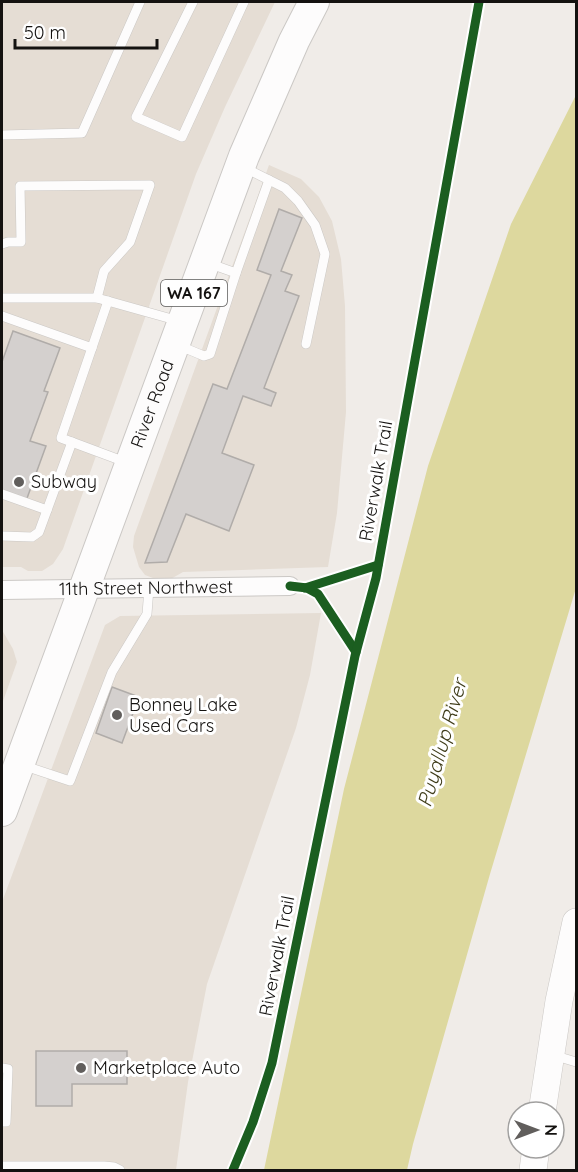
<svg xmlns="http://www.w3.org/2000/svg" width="578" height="1172" font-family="Quicksand,sans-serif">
  <rect width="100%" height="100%" fill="#f0ece8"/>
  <g fill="#e5ddd4">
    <path d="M2 2H275L225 107 196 174 63 549 53 564 42 571H28L21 567H2Z"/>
    <path d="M269 165 301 179 319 197 332 221 341 259 345 306 346 412 337 513 328 567 183 572 169 580 161 581 145 575 139 567 133 547 134 536Z"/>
    <path d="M321 613 310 675 296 728 207 984 188 1082 176 1170H2V902L105 625 120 616Z"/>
    <path d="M2 630 13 649 17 662 2 704Z"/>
  </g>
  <path fill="#ddd89e" d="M576 95V588L490 874 413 1144 407 1170H264L344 789 428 466 511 224Z"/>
  <g fill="#d4d0ce" stroke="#b0aca9" stroke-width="1.5">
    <path d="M279 209 302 218 281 271 292 275 285 291 299 296 264 388 276 393 271 406 243 396 222 453 254 465 229 531 186 514 167 562 145 563 213 384 227 389 271 275 257 270Z"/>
    <path d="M13 331 60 348 44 391 48 392 30 441 46 446 26 501 2 492V362Z"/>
    <path d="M112 687 139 697 122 743 96 733Z"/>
    <path d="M36 1051H127V1084H72V1106H36Z"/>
  </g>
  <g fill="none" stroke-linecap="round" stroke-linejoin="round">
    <defs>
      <g id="lane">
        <path d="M193 2 136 117 182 137 244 2"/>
        <path d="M2 135 82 133 140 2"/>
        <path d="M243 167 285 188 298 201 315 225 325 254 306 344"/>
        <path d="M2 244 8 242H21L20 186 150 185 130 242 104 271 97 298"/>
        <path d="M208 263 236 273"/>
        <path d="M2 298H97L179 321"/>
        <path d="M108 301 61 438 128 463"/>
        <path d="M2 316 92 348"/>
        <path d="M180 346 204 356 210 354 236 273 269 180"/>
        <path d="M2 494 47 510"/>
        <path d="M2 536 32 537 39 532 72 442"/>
        <path d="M22 765 70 781 112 672 147 614 149 588"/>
        <path d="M553 1055 576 1062"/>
        <path d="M2 1068 8 1069 6 1122H2"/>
        <path d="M2 1166H104L114 1167 120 1170"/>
      </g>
      <g id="street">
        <path id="s1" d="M2 590 290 586"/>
      </g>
      <g id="secondary">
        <path d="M542 1112 559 1001 576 922"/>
        <path d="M533 1170 536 1148"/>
      </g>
      <g id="primary">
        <path id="s2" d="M2 811 244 156 294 41 314 2"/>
      </g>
    </defs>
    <use href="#lane" stroke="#cbc8c5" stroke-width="10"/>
    <use href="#street" stroke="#cbc8c5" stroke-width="20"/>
    <use href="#secondary" stroke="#cbc8c5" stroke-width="28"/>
    <use href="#primary" stroke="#cbc8c5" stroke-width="32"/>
    <use href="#lane" stroke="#fdfcfc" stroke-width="9"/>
    <use href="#street" stroke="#fdfcfc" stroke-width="18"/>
    <use href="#secondary" stroke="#fdfcfc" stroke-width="27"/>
    <use href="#primary" stroke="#fdfcfc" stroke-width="30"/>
    <defs>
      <g id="cycleway">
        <path d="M290 586 307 588 318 594 356 652"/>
        <path d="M305 588 378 565"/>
        <path d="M233 1170 253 1122 272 1063 355 656 376 578 479 2"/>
      </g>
    </defs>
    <use href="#cycleway" stroke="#fff" stroke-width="13"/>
    <use href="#cycleway" stroke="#1b5e20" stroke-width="9"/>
  </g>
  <g fill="#615e5c" stroke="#fff" stroke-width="2">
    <circle cx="19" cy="482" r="6"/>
    <circle cx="117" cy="715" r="6"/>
    <circle cx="81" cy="1068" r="6"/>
  </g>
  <g text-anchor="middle" stroke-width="6" stroke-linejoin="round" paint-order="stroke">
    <rect fill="#fff" stroke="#5a5958" stroke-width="1.5" x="161" y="280" width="66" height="26" rx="4.5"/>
    <g font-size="16" font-weight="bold" fill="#141210">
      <text x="194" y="299">WA 167</text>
    </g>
    <g font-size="18" fill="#141210" stroke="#fff">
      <text dy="6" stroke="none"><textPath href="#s2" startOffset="434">River Road</textPath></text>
      <text transform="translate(376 481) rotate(-80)" y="6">Riverwalk Trail</text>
      <text dy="6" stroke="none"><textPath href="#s1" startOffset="144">11th Street Northwest</textPath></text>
      <text transform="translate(277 956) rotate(-79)" y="6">Riverwalk Trail</text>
    </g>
    <g font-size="18" fill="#141210" stroke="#fff" text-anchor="start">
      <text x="31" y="488">Subway</text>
      <text x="129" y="711">Bonney Lake<tspan x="129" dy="21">Used Cars</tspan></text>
      <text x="93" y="1074">Marketplace Auto</text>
    </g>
    <g font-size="20" font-style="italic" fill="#3f3c19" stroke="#fff">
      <text transform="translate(442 743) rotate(-74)" y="7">Puyallup River</text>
    </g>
  </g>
  <rect width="578" height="1172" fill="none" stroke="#141210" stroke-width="6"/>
  <g transform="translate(536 1130) rotate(90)"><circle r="28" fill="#ffffff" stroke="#a1a09f" stroke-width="1.5"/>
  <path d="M0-4.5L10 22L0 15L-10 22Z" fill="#615e5c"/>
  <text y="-9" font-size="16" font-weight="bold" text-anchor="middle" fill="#141210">N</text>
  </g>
  <path d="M15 39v9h142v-9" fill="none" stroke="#141210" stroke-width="3"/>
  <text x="24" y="39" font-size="18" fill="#141210" stroke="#ffffff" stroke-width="4.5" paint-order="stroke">50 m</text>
</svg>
